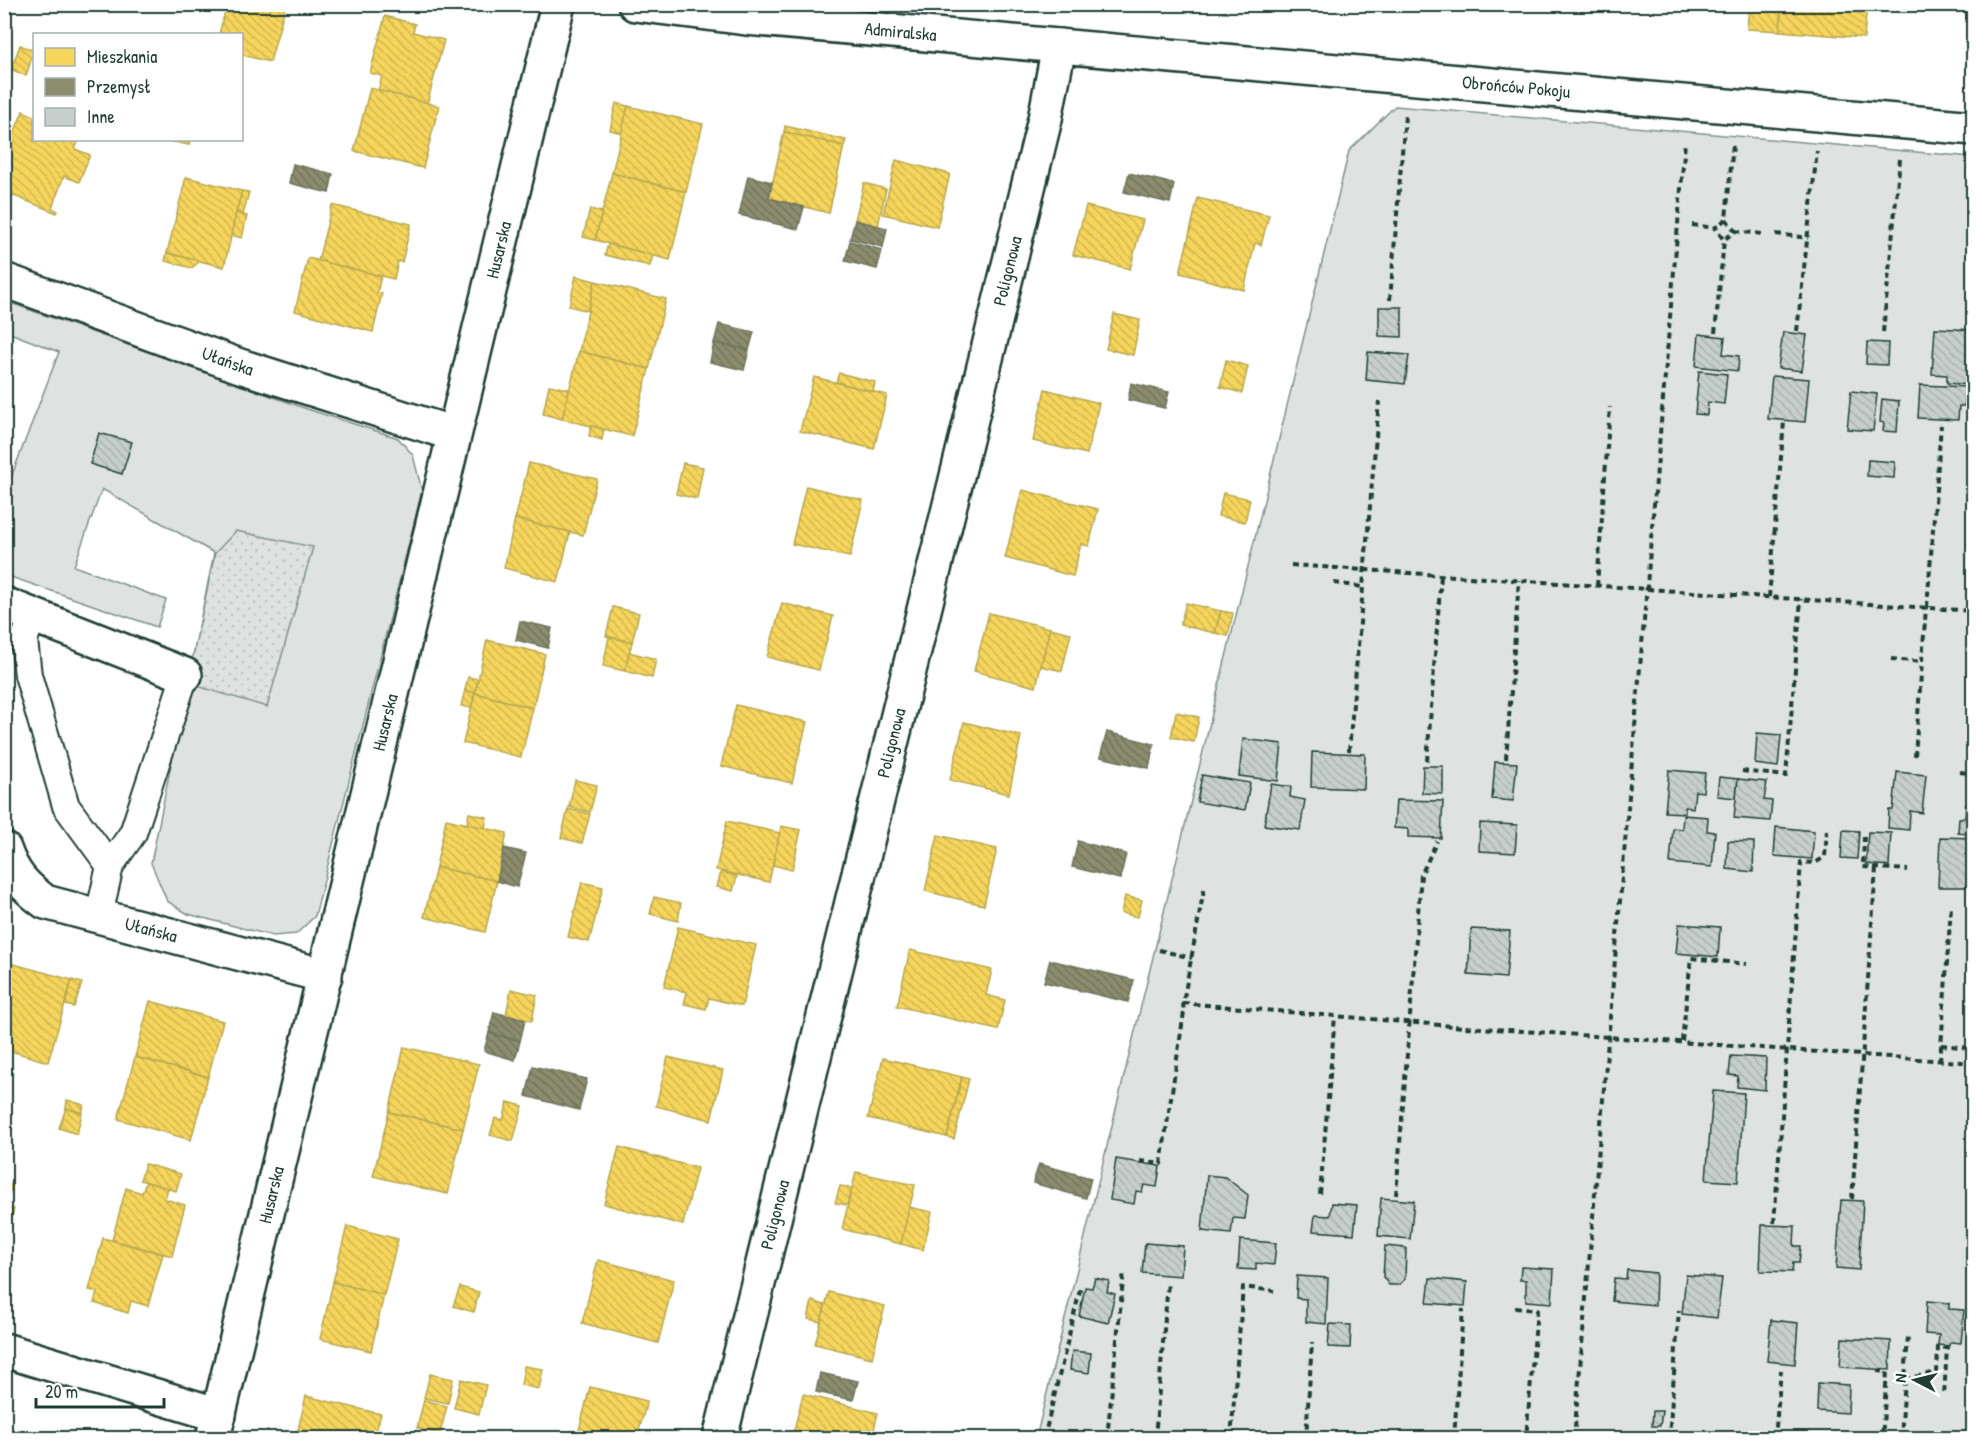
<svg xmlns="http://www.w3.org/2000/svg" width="1978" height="1443" font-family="'Patrick Hand',sans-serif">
  <defs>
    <pattern id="park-dots" width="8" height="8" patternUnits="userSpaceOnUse" patternTransform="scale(1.5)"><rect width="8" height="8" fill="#dee3e2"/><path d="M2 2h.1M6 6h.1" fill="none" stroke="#bec4c2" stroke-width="1.8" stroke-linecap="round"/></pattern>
    <pattern id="homes-back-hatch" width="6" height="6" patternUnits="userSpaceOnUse" patternTransform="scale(1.5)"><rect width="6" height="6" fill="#f6d55c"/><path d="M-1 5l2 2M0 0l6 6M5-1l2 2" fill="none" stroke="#d2b851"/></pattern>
    <pattern id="industry-back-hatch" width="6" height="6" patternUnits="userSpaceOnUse" patternTransform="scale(1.5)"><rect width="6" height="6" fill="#8c8c6e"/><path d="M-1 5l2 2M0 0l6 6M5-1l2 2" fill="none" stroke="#72745b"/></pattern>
    <pattern id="building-back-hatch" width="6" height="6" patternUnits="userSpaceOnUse" patternTransform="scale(1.5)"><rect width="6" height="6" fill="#c7cfcc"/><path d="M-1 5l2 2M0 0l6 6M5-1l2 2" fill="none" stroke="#aab3b0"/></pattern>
  </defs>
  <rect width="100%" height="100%" fill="#fff"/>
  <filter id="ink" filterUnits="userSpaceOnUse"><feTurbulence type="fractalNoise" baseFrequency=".0167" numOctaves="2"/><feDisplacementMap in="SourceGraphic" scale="12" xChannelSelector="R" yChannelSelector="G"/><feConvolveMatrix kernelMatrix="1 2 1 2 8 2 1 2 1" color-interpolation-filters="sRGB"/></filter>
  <g filter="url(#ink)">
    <g fill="#dee3e2" stroke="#7e908b" stroke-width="1.5">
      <path d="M1395 106 1973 157V1438H1036L1349 151Z"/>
      <path d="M5 301 307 409 398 438 413 455 422 491 315 916 296 934 273 936 188 914 167 901 151 863 214 553 102 489 74 566 166 600 157 627 5 575 4 496 59 352 5 331Z"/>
    </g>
    <path fill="url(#park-dots)" stroke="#7e908b" stroke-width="1.5" d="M236 531 313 547 267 707 187 683 215 553Z"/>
    <g fill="url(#homes-back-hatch)" stroke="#b6a750" stroke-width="1.5">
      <path d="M4 4H13L4 27Z"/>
      <path d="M227 4 285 7 270 62 242 55V34H219Z"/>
      <path d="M1749 4H1782L1780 31 1747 29Z"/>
      <path d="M1782 4H1867L1864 38 1780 31Z"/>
      <path d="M385 16 415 24 413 32 444 40 427 104 378 91 382 76 370 73Z"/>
      <path d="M20 45 34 51 26 76 11 69Z"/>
      <path d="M370 88 439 106 423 168 354 151Z"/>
      <path d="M616 103 628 106 622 133 610 130Z"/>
      <path d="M628 106 703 124 686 192 612 173Z"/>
      <path d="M23 111 34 116V140H79L75 149 90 155 79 182 64 176 52 208 58 211 57 213 4 192V158Z"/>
      <path d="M785 126 846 140 844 146 784 132Z"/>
      <path d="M784 132 844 146 829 213 769 198Z"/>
      <path d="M165 140H190L189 145Z"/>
      <path d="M896 160 950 174 937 227 883 214Z"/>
      <path d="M612 173 686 192 670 260 595 240Z"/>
      <path d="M186 177 242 191 224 267 167 253Z"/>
      <path d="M864 183 886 189 878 226 855 220Z"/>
      <path d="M242 191 249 192 243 215 236 213Z"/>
      <path d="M1198 198 1269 215 1261 245 1255 243 1244 290 1180 273Z"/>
      <path d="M332 205 411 224 402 262 398 261 394 279 318 261Z"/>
      <path d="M1086 206 1143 220 1130 269 1073 255Z"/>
      <path d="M590 209 602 212 595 240 583 237Z"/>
      <path d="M236 213 247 216 242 238 231 235Z"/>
      <path d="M608 244 653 255 650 266 605 255Z"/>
      <path d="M167 253 200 261 192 268 165 261Z"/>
      <path d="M308 258 381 276 377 293H382L373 332 295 311Z"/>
      <path d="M576 276 595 281 588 311 569 306Z"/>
      <path d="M595 281 666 299 649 369 579 351Z"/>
      <path d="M1114 314 1140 320 1133 355 1106 349Z"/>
      <path d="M579 351 649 369 632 436 562 419Z"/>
      <path d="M1226 360 1248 366 1242 393 1220 387Z"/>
      <path d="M4 362 11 365 4 382Z"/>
      <path d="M839 373 875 382 873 392 836 382Z"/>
      <path d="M814 377 887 395 874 449 800 431Z"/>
      <path d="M549 385 569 389 562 419 543 414Z"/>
      <path d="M1045 389 1099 403 1087 454 1033 441Z"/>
      <path d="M591 426 604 429 602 440 589 436Z"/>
      <path d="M529 463 597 479 583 535 515 519Z"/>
      <path d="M683 463 703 467 697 499 676 494Z"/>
      <path d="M806 486 863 500 850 557 792 544Z"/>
      <path d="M1022 490 1098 509 1089 546 1081 544 1073 576 1005 558Z"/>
      <path d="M1223 493 1250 499 1245 522 1218 516Z"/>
      <path d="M515 519 570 532 558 582 504 568Z"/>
      <path d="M782 603 833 616 819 670 767 657Z"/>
      <path d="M1186 603 1221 611 1215 633 1180 625Z"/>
      <path d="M613 607 639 613 632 642 606 636Z"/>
      <path d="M1221 611 1233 613 1228 636 1215 633Z"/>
      <path d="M989 613 1050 628 1036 687 974 671Z"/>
      <path d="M1050 628 1071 633 1062 671 1041 666Z"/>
      <path d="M609 637 632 642 625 671 603 666Z"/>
      <path d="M487 640 545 654 533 708 475 693Z"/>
      <path d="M629 652 656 659 652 678 625 671Z"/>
      <path d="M468 677 478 679 475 693 465 690Z"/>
      <path d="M465 690 475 693 471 708 461 706Z"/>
      <path d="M475 693 533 708 521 757 463 743Z"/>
      <path d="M736 705 807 722 792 783 721 766Z"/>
      <path d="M1176 712 1199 717 1194 742 1171 737Z"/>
      <path d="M964 722 1021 736 1009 794 950 780Z"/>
      <path d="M575 780 597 785 590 812 569 807Z"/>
      <path d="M568 809 590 814 582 843 561 838Z"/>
      <path d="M469 813 487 817 485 828 467 824Z"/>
      <path d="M446 819 507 833 497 881 436 867Z"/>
      <path d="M727 821 780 833 769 882 716 870Z"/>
      <path d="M781 826 801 830 792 870 773 865Z"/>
      <path d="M938 835 997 849 984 905 925 891Z"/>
      <path d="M436 867 497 881 485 932 424 917Z"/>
      <path d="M721 872 737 876 733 891 717 887Z"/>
      <path d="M582 882 603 887 589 942 568 937Z"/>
      <path d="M1125 896 1142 900 1138 917 1121 913Z"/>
      <path d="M654 897 681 903 678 921 650 914Z"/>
      <path d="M678 927 756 945 742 1006 709 998 706 1009 684 1004 687 992 664 987Z"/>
      <path d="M910 950 992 970 986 995 1005 1000 998 1030 897 1006Z"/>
      <path d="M10 963 72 980 48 1062 4 1049V980Z"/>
      <path d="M72 980 82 983 74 1007 65 1005Z"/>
      <path d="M511 989 537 995 532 1021 506 1015Z"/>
      <path d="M150 1001 223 1021 208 1077 135 1057Z"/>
      <path d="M404 1047 479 1064 463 1129 389 1112Z"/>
      <path d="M135 1057 208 1077 191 1140 118 1119Z"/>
      <path d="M668 1057 723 1070 711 1120 656 1106Z"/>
      <path d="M883 1058 962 1077 947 1137 868 1118Z"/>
      <path d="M962 1077 969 1079 954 1139 947 1137Z"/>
      <path d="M67 1100 84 1105 82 1113 66 1108Z"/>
      <path d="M508 1102 523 1106 513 1141 490 1135 495 1118 503 1120Z"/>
      <path d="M66 1108 82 1113 77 1134 59 1128Z"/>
      <path d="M389 1112 463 1129 448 1194 373 1176Z"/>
      <path d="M619 1147 697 1168 683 1225 604 1204Z"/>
      <path d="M145 1164 181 1174 176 1191 140 1180Z"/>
      <path d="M856 1172 915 1185 901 1244 842 1229Z"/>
      <path d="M146 1182 168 1188 165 1199 185 1205 172 1256 112 1240 126 1188 142 1193Z"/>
      <path d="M4 1183 12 1185 6 1207 14 1209 8 1230 4 1229Z"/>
      <path d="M840 1186 852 1188 847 1205 835 1203Z"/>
      <path d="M909 1207 932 1212 923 1250 901 1244Z"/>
      <path d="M347 1226 398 1239 384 1295 333 1282Z"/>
      <path d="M103 1238 163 1254 148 1306 131 1301 128 1313 94 1303 97 1292 89 1290Z"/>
      <path d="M598 1260 674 1280 658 1343 582 1323Z"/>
      <path d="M333 1282 384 1295 371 1351 320 1339Z"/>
      <path d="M460 1287 479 1292 474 1312 453 1306Z"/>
      <path d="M829 1292 885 1306 872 1358 815 1344Z"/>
      <path d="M812 1301 825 1305 821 1322 808 1319Z"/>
      <path d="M524 1366 543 1369 539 1389 521 1385Z"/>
      <path d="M430 1374 453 1379 448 1403 424 1398Z"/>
      <path d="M461 1379 486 1385 479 1414 454 1408Z"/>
      <path d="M590 1387 647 1401 637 1438H577Z"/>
      <path d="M803 1394 878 1413 872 1438H792Z"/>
      <path d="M306 1396 381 1414 374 1438H296Z"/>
      <path d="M424 1400 447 1406 440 1434 417 1428Z"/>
    </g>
    <g fill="url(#industry-back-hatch)" stroke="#6b745d" stroke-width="1.5">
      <path d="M293 164 333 174 329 193 289 183Z"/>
      <path d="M1129 173 1174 184 1170 203 1124 192Z"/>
      <path d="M748 176 772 182 769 198 804 207 798 229 739 215Z"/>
      <path d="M855 220 887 228 883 247 850 239Z"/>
      <path d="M850 241 882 250 877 269 845 261Z"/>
      <path d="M719 324 754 332 749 350 714 343Z"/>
      <path d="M714 343 749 350 744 370 710 362Z"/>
      <path d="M1131 383 1169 392 1165 408 1128 400Z"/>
      <path d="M520 621 552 628 548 648 516 640Z"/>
      <path d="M1107 732 1154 744 1149 768 1100 757Z"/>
      <path d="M1078 841 1126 854 1120 879 1072 867Z"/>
      <path d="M504 848 526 853 517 887 497 881Z"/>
      <path d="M1050 960 1134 980 1128 1002 1044 982Z"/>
      <path d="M494 1012 525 1020 520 1041 489 1033Z"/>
      <path d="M489 1033 520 1041 515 1060 484 1051Z"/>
      <path d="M533 1066 587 1079 579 1110 526 1096Z"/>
      <path d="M1039 1164 1091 1178 1086 1198 1033 1183Z"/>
      <path d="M820 1373 858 1381 853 1400 816 1392Z"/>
    </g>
    <g fill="url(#building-back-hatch)" stroke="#1f3d34" stroke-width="1.5">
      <path d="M1379 307H1402V337L1379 336Z"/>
      <path d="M1935 328 1974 330 1971 385 1947 383V375L1932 374Z"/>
      <path d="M1783 332 1807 335 1802 371 1778 368Z"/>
      <path d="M1699 334 1725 337 1723 354 1739 356 1738 371 1696 366Z"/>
      <path d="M1867 342 1888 343 1887 365 1866 364Z"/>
      <path d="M1368 352 1409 355 1405 384 1366 380Z"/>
      <path d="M1699 371 1727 374 1724 404 1708 402 1707 415 1695 414Z"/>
      <path d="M1772 376 1809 379 1805 422 1768 419Z"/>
      <path d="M1920 385 1968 387 1964 406H1959L1958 420 1918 418Z"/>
      <path d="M1851 391 1877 394 1873 431 1847 429Z"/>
      <path d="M1882 399 1899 401 1897 432 1883 431 1884 423 1880 422Z"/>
      <path d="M99 433 132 442 122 474 90 464Z"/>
      <path d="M1868 460 1895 462 1894 478 1867 476Z"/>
      <path d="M1757 733 1781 735 1778 767 1755 764Z"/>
      <path d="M1243 739 1282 744 1278 781 1239 776Z"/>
      <path d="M1312 752 1365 754 1364 789 1311 787Z"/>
      <path d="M1495 762 1517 763 1513 801 1492 799Z"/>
      <path d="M1423 766H1443V794L1422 793Z"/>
      <path d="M1669 770 1705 773 1703 792 1695 791 1693 808 1685 807V813L1665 812Z"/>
      <path d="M1897 772 1926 775 1922 813 1910 811 1909 830 1888 828 1889 810H1893Z"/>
      <path d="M1202 775 1250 783 1245 810 1197 802Z"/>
      <path d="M1719 777 1738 779 1736 798 1717 796Z"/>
      <path d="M1738 779 1767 782 1764 800 1772 801 1770 821 1734 818Z"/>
      <path d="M1271 784 1291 787 1290 797 1305 800 1300 830 1264 825Z"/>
      <path d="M1396 800 1443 801 1441 838 1408 837V829L1394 828Z"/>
      <path d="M1966 804 1974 805V831H1970L1969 834 1958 833 1959 818H1965Z"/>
      <path d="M1683 815 1708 817 1707 831 1715 832 1712 867 1670 863 1673 828 1682 829Z"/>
      <path d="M1480 823 1517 825 1515 853 1479 851Z"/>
      <path d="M1776 827 1814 831 1812 859 1774 856Z"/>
      <path d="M1843 830 1859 831 1857 859 1841 858Z"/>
      <path d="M1868 832 1891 833 1889 866 1866 864Z"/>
      <path d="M1940 837 1974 838V887H1938Z"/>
      <path d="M1728 841 1754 842 1753 872 1727 869Z"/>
      <path d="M1679 924 1720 927 1718 957 1676 953Z"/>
      <path d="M1471 929 1510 931 1506 978 1468 975Z"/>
      <path d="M1731 1056 1766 1058 1765 1090 1737 1087 1738 1076 1729 1075Z"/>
      <path d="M1713 1091 1744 1093 1738 1182 1706 1180Z"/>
      <path d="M1116 1159 1160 1166 1157 1187 1144 1185 1142 1192 1136 1191 1134 1204 1110 1200Z"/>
      <path d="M1207 1175 1225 1177 1248 1195 1245 1219 1233 1218 1231 1234 1202 1231Z"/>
      <path d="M1381 1198 1414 1201 1410 1239 1378 1236Z"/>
      <path d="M1841 1200 1863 1201 1859 1270 1836 1268Z"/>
      <path d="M1332 1203 1357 1205 1354 1234 1313 1231 1315 1215 1330 1216Z"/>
      <path d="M1762 1225 1795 1226 1794 1246H1801L1799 1263H1793L1792 1272 1760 1271Z"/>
      <path d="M1240 1240 1276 1243 1274 1265 1256 1263V1270L1238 1269Z"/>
      <path d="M1145 1243 1183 1246 1181 1276 1142 1273Z"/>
      <path d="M1385 1246 1406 1248 1405 1279 1399 1285H1389L1383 1277Z"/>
      <path d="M1521 1267 1554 1269 1552 1303 1526 1301V1280H1520Z"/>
      <path d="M1627 1270 1656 1273 1655 1305 1612 1301 1614 1278 1626 1279Z"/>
      <path d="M1686 1275 1722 1278 1717 1318 1682 1314Z"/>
      <path d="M1297 1276 1328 1278 1326 1324 1306 1322V1299L1296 1298Z"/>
      <path d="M1095 1278 1109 1281 1107 1292 1115 1294 1108 1323 1079 1316 1085 1287 1092 1288Z"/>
      <path d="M1430 1278 1467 1282 1465 1306 1427 1303Z"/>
      <path d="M1927 1301 1949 1303V1309L1964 1310 1961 1343 1950 1342 1949 1346 1938 1345 1939 1335 1925 1334Z"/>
      <path d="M1771 1320 1798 1323 1795 1364 1767 1361Z"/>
      <path d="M1330 1324 1351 1325 1350 1348 1328 1347Z"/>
      <path d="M1842 1338 1891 1341 1890 1370 1840 1367Z"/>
      <path d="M1072 1351 1091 1353 1089 1373 1070 1370Z"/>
      <path d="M1818 1383 1849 1385 1848 1413 1817 1411Z"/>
      <path d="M1653 1411H1662L1660 1426H1652Z"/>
    </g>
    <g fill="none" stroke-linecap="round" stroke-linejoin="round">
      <defs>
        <g id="service">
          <path d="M33 615 24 640 28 675 66 806 110 866 99 915"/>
          <path d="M110 866 133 833 185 675"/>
        </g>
        <g id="minor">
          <path id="s1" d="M635 4 746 18 1974 128"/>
          <path id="s2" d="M4 280 240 366 454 434"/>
          <path d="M4 604 185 675"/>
          <path id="s3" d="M4 849C13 875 24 886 45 902L325 976"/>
          <path d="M4 1350 219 1415"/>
          <path id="s4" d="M213 1438 558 4"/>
          <path id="s5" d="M720 1438 1045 119 1059 46"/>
        </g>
      </defs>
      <use href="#service" stroke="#1f3d34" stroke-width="30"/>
      <use href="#minor" stroke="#1f3d34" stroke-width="38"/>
      <g stroke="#1f3d34" stroke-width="4" stroke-dasharray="6 4.5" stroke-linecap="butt">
        <path d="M1726 219 1715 228 1724 240 1735 231 1726 219 1733 144"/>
        <path d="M1692 225 1715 228"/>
        <path d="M1735 231 1762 234"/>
        <path d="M1776 234 1808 238"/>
        <path d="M1390 300 1405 116"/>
        <path d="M1973 328 1974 316"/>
        <path d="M1797 331 1817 151"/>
        <path d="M1883 332 1900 159"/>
        <path d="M1715 333 1724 240"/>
        <path d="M1291 565 1974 611"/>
        <path d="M1334 583 1363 587"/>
        <path d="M1597 586 1610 407"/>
        <path d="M1769 597 1784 422"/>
        <path d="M1927 607 1941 425"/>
        <path d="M1891 659 1922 662"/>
        <path d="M1349 751 1379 401"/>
        <path d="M1915 756 1926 607"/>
        <path d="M1506 759 1519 580"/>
        <path d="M1427 761 1441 575"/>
        <path d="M1742 771 1786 776 1801 599"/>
        <path d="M1960 772 1974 774"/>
        <path d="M1864 836 1863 867 1908 870"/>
        <path d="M1159 950 1192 958"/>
        <path d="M1183 1003 1452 1026 1974 1063"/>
        <path d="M1682 1041 1691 958 1747 964"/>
        <path d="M1941 1045 1971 1048"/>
        <path d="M1940 1061 1951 907"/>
        <path d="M1140 1161 1161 1164 1184 1012 1183 1003 1204 889"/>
        <path d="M1320 1194 1335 1016"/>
        <path d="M1396 1195 1421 875 1437 841"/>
        <path d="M1852 1199 1876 868"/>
        <path d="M1774 1223 1801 862 1815 863 1825 857 1827 830"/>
        <path d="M1515 1308 1537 1310 1526 1438"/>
        <path d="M1877 1371 1887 1372 1882 1438"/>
        <path d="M1905 1379 1937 1372 1938 1347 1947 1348 1944 1396"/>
        <path d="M1044 1438 1081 1286"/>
        <path d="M1107 1438 1124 1271"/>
        <path d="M1155 1438 1168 1282"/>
        <path d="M1231 1438 1243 1287 1274 1291"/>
        <path d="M1306 1438 1312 1342"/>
        <path d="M1454 1438 1463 1309"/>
        <path d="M1574 1438 1685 142"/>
        <path d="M1669 1438 1679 1310"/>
        <path d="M1775 1438 1781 1370"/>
        <path d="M1901 1438 1908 1336"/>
      </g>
      <use href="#service" stroke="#fff" stroke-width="26"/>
      <use href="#minor" stroke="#fff" stroke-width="33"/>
    </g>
  </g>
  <g text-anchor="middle" stroke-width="6" stroke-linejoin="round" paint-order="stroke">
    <g font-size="18" fill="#1f3d34" stroke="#fff">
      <text dy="6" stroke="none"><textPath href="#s1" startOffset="267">Admiralska</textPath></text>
      <text dy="6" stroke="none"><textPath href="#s1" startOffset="885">Obrońców Pokoju</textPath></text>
      <text dy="6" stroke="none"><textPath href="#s4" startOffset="1222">Husarska</textPath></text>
      <text dy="6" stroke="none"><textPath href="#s5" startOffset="1202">Poligonowa</textPath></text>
      <text dy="6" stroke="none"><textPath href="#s2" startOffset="238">Ułańska</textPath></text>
      <text dy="6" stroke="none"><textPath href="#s4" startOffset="736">Husarska</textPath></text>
      <text dy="6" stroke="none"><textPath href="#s5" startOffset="716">Poligonowa</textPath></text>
      <text dy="6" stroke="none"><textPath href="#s3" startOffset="178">Ułańska</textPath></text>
      <text dy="6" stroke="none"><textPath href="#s4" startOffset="250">Husarska</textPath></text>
      <text dy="6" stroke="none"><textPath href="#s5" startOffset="230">Poligonowa</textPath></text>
    </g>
  </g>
  <rect width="1978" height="1443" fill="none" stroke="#fff" stroke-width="24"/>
  <rect x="12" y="12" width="1954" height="1419" fill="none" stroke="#1f3d34" stroke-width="2" filter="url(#ink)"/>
  <rect x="33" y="33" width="210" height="108" fill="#ffffff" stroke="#a5b1ae" stroke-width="1.5"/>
  <rect x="45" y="48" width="30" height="18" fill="#f6d55c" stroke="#a5b1ae" stroke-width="1.5"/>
  <text x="87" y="63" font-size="18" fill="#1f3d34">Mieszkania</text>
  <rect x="45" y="78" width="30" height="18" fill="#8c8c6e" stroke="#a5b1ae" stroke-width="1.5"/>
  <text x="87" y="93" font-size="18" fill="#1f3d34">Przemysł</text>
  <rect x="45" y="108" width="30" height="18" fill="#c7cfcc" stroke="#a5b1ae" stroke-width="1.5"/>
  <text x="87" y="123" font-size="18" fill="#1f3d34">Inne</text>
  <g transform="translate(1915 1380) rotate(277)" stroke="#ffffff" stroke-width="4.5" paint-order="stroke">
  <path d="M0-4.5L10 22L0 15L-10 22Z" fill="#1f3d34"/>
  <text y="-9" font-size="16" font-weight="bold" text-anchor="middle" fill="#1f3d34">N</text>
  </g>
  <path d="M36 1398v9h128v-9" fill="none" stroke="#1f3d34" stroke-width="3"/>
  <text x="45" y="1398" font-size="18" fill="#1f3d34" stroke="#ffffff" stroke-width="4.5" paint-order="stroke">20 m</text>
</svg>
